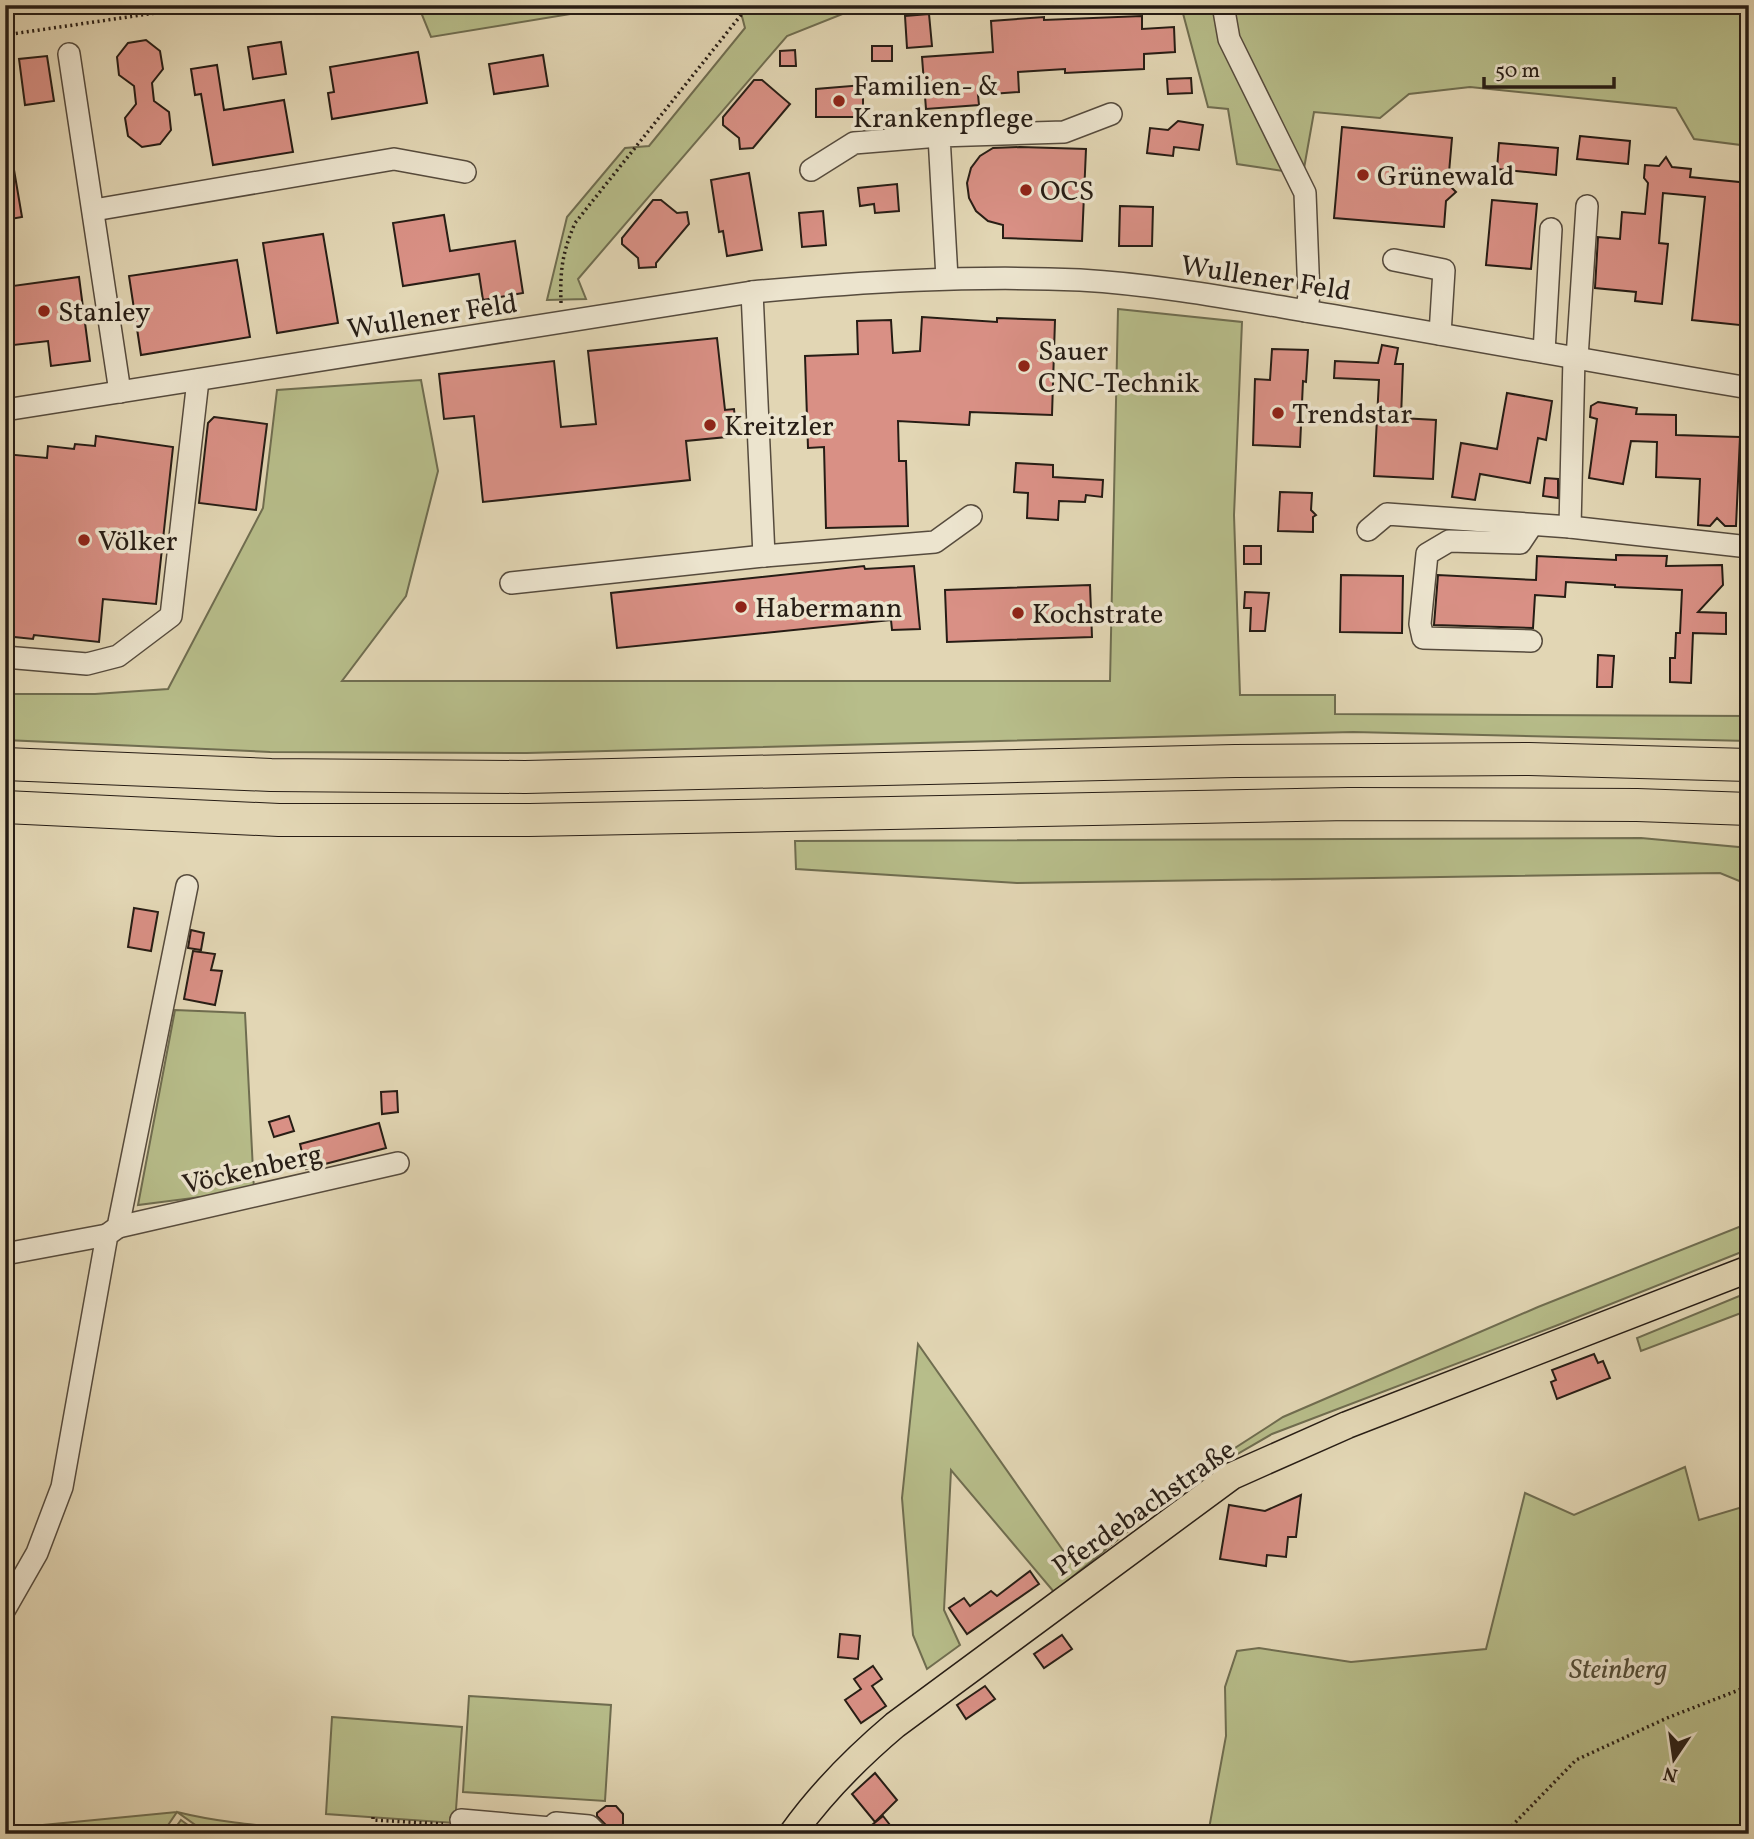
<svg xmlns="http://www.w3.org/2000/svg" width="1754" height="1839" font-family="Vollkorn,serif">
  <rect width="100%" height="100%" fill="#e2d6b4"/>
  <filter id="stains"><feTurbulence type="fractalNoise" baseFrequency=".00286" numOctaves="4"/><feColorMatrix values="0 0 0 0 .2 0 0 0 0 .09 0 0 0 0 .02 0 0 0 .5 -.17"/></filter>
  <radialGradient id="worn" r=".72"><stop offset=".6" stop-color="#630" stop-opacity="0"/><stop offset="1" stop-color="#630" stop-opacity=".3"/></radialGradient>
  <g fill="#b7bd8a" stroke="#6f6d50" stroke-width="2">
    <path d="M418 5H625L431 37Z"/>
    <path d="M739 5H865L787 36 578 279 586 299 547 300 567 217 625 148 649 146 745 28Z"/>
    <path d="M1172 5H1749V146L1694 139 1676 108 1470 87 1409 94 1380 118 1314 112 1303 174 1237 164 1228 109 1208 107 1181 6Z"/>
    <path d="M1118 309 1242 322 1234 515 1240 695H1335V714L1749 716V741L1353 732 527 753 270 752 5 740V694H95L168 689 263 508 277 390 421 380 438 471 406 596 342 681H1110Z"/>
    <path d="M1641 838 1749 848V885L1720 873 1017 883 796 869 795 841Z"/>
    <path d="M175 1010 245 1013 254 1190 201 1205 200 1197 138 1205Z"/>
    <path d="M1749 1223V1249L1558 1325 1272 1434 1210 1470 1138 1523 1054 1592 951 1470 944 1610 960 1645 927 1669 913 1635 902 1498 918 1344 1067 1556 1283 1417 1538 1307Z"/>
    <path d="M1749 1292V1310L1641 1351 1637 1338Z"/>
    <path d="M1685 1467 1699 1520 1749 1505V1834H1208L1226 1736 1225 1687 1237 1651 1259 1648 1351 1662 1486 1649 1525 1493 1574 1515Z"/>
    <path d="M469 1696 611 1705 605 1801 463 1792Z"/>
    <path d="M332 1717 462 1727 455 1823 326 1814Z"/>
    <path d="M177 1812C233 1826 290 1827 347 1834H208L177 1812 162 1834H33L43 1825Z"/>
    <path d="M181 1820 200 1834H171Z"/>
  </g>
  <g fill="#d99085" stroke="#271d15" stroke-width="2">
    <path d="M929 14 932 46 907 48 905 16Z"/>
    <path d="M1142 16V29L1174 27 1175 52 1144 54V69L1065 73V69L1018 72 1019 92 978 95 979 105 926 109 922 57 993 52 991 21 1044 17V20Z"/>
    <path d="M146 40 160 51 163 69 152 83 154 101 169 112 171 130 160 144 142 147 128 136 125 118 136 104 134 86 119 75 117 57 128 43Z"/>
    <path d="M281 42 286 74 253 79 248 47Z"/>
    <rect x="872" y="46" width="20" height="15"/>
    <path d="M795 50 796 66H780V51Z"/>
    <path d="M418 52 427 103 332 119 328 93 334 92 330 67Z"/>
    <path d="M543 55 548 86 494 94 489 64Z"/>
    <path d="M47 56 54 101 25 105 19 59Z"/>
    <path d="M217 65 224 110 284 100 293 152 213 165 201 94 195 95 191 69Z"/>
    <path d="M1191 78 1192 93 1168 94 1167 79Z"/>
    <path d="M754 80H762L790 104 753 148 740 149 739 138 723 125V117Z"/>
    <path d="M863 85V117H816V89Z"/>
    <path d="M1178 121 1203 125 1199 150 1174 147 1173 156 1147 153 1150 128 1168 130Z"/>
    <path d="M1342 127 1452 138 1448 184 1456 192 1446 201 1444 227 1334 218Z"/>
    <path d="M1580 136 1630 141 1628 164 1577 159Z"/>
    <path d="M1499 143 1558 148 1556 175 1497 169Z"/>
    <path d="M1020 147 1086 149 1082 241 1003 238V225L988 221 976 211 969 198 967 183 971 168 980 156 993 148Z"/>
    <path d="M1666 157 1672 167 1691 169 1690 177 1749 183V326L1692 320 1705 197 1663 193 1659 243 1668 244 1662 304 1635 301 1636 292 1595 288 1598 237 1620 239 1622 212 1645 214 1648 183 1644 178 1645 165 1659 166Z"/>
    <path d="M13 164 22 217 5 220V165Z"/>
    <path d="M749 173 762 250 727 256 723 231 719 232 711 180Z"/>
    <path d="M897 184 899 211 875 213 874 204 860 206 858 188Z"/>
    <path d="M653 200H661L677 213 687 212 689 224 656 263V267L639 268 638 258 622 244V238Z"/>
    <path d="M1492 200 1537 204 1531 269 1486 265Z"/>
    <path d="M1120 206 1153 207 1152 246H1119Z"/>
    <path d="M823 211 826 245 802 247 799 213Z"/>
    <path d="M444 215 450 251 515 241 523 293 483 300 479 274 403 286 393 223Z"/>
    <path d="M323 234 338 323 277 333 263 243Z"/>
    <path d="M237 260 250 337 141 355 129 276Z"/>
    <path d="M79 277 90 361 51 366 48 341 5 346V287Z"/>
    <path d="M922 317 997 322V318L1055 320 1052 415 970 412 969 425 898 421 899 461H906L908 526 826 528 824 447 808 448 805 356 858 354 857 321 891 320 893 353 920 351Z"/>
    <path d="M717 338 725 410 734 409 737 436 686 441 690 480 483 502 474 416 444 419 439 374 554 361 561 427 596 424 588 351Z"/>
    <path d="M1382 345 1398 348 1395 364H1403L1401 418 1436 420 1433 479 1374 476 1379 380 1334 378 1335 361 1378 363Z"/>
    <path d="M1272 349 1308 350 1306 382 1303 381 1300 447 1253 445 1255 379 1270 380Z"/>
    <path d="M1507 393 1552 401 1546 440 1538 438 1530 483 1480 474 1475 500 1452 497 1461 443 1497 449Z"/>
    <path d="M1598 402 1637 408 1636 414 1676 415V435L1740 437 1736 526H1725L1717 518 1710 526 1698 525 1700 479 1656 477 1657 442 1631 441 1623 484 1589 478 1597 419 1590 417 1591 406Z"/>
    <path d="M214 417 267 424 256 510 199 503 208 423Z"/>
    <path d="M96 436 173 447 156 604 103 599 99 642 34 635 33 639 5 636V454L47 458 48 446 74 449 75 444 95 446Z"/>
    <path d="M1016 463 1053 465V477L1103 480 1102 497 1086 495 1085 502 1059 501 1058 520 1027 518 1028 493 1014 492Z"/>
    <path d="M1545 478 1558 479V498L1543 496Z"/>
    <path d="M1280 492 1312 493 1311 510 1316 515 1313 517V532L1278 531Z"/>
    <rect x="1244" y="546" width="17" height="18"/>
    <path d="M1616 555 1667 556 1666 566 1722 565 1723 585 1698 612 1726 613V634L1693 633 1691 683 1670 682V658H1675L1676 633H1680L1682 590 1615 587V585L1566 582 1565 597 1535 595 1533 628 1434 625 1438 575 1536 580 1537 556 1616 560Z"/>
    <path d="M864 566 865 569 914 566 920 629 892 630 891 620 617 648 611 593Z"/>
    <path d="M1341 575 1403 576 1402 633 1340 632Z"/>
    <path d="M1090 585 1092 637 947 642 945 590Z"/>
    <path d="M1245 592 1269 593 1265 631H1250L1251 608H1244Z"/>
    <path d="M1598 655 1614 656 1612 687H1597Z"/>
    <path d="M134 908 158 912 151 951 128 947Z"/>
    <path d="M191 930 204 933 201 950 188 948Z"/>
    <path d="M193 951 215 954 211 970 222 971 215 1005 184 999Z"/>
    <path d="M397 1091 398 1112 382 1114 381 1092Z"/>
    <path d="M289 1116 294 1131 274 1137 269 1122Z"/>
    <path d="M379 1123 386 1148 306 1169 300 1144Z"/>
    <path d="M1594 1354 1598 1363 1603 1361 1610 1378 1557 1399 1551 1382 1556 1380 1552 1370Z"/>
    <path d="M1301 1495 1296 1537H1288L1286 1557 1267 1555 1266 1566 1220 1559 1229 1505 1265 1511Z"/>
    <path d="M1030 1571 1039 1584 967 1634 949 1608 964 1598 970 1606 991 1591 997 1596Z"/>
    <path d="M840 1634 860 1636 858 1659 838 1657Z"/>
    <path d="M1062 1635 1072 1649 1044 1668 1034 1654Z"/>
    <path d="M873 1666 882 1679 872 1686 886 1706 861 1723 845 1700 861 1689 854 1679Z"/>
    <path d="M985 1686 995 1699 966 1719 957 1705Z"/>
    <path d="M875 1773 897 1800 875 1822 852 1794Z"/>
    <path d="M606 1806H616L623 1814V1824L615 1832H610L606 1825 597 1816V1813Z"/>
    <path d="M883 1816 897 1834H879L872 1825Z"/>
  </g>
  <g fill="none" stroke-linecap="round" stroke-linejoin="round">
    <defs>
      <g id="minor">
        <path d="M1223 5 1229 39 1305 193 1309 296 1306 311"/>
        <path d="M69 54 120 392"/>
        <path d="M811 170 854 143 939 136"/>
        <path d="M94 210 394 159 465 172"/>
        <path d="M1394 260 1444 270 1440 334"/>
        <path d="M947 278 939 136 1064 132 1111 114"/>
        <path d="M752 292 764 556 935 542 971 516"/>
        <path d="M1544 352 1551 229"/>
        <path d="M1577 358 1587 206"/>
        <path d="M5 410 752 292C861 282 970 275 1080 280 1167 285 1255 303 1342 317 1477 341 1613 365 1749 388"/>
        <path d="M1570 527 1749 547"/>
        <path d="M1368 530 1387 514 1570 527 1574 357"/>
        <path d="M511 583 764 556"/>
        <path d="M1531 641 1423 638 1420 624 1427 554 1449 541 1520 543 1532 525"/>
        <path d="M5 657 87 664 118 656 171 616 198 380"/>
        <path d="M118 1227 398 1163"/>
        <path d="M5 1254 107 1235"/>
        <path d="M5 1609 37 1553 62 1487 107 1235 118 1227 187 886"/>
        <path d="M461 1820 551 1828 556 1823 589 1826 597 1834"/>
      </g>
      <path id="major" d="M792 1834C822 1792 856 1758 895 1725L1232 1476 1347 1425 1749 1269"/>
      <g id="highway">
        <path d="M5 764 271 775 525 777 1235 761 1529 759 1749 765"/>
        <path d="M5 807 279 820H529L1349 804 1637 805 1749 809"/>
      </g>
    </defs>
    <use href="#minor" stroke="#564b3d" stroke-width="24"/>
    <use href="#major" stroke="#271d15" stroke-width="29"/>
    <use href="#highway" stroke="#271d15" stroke-width="34"/>
    <g stroke="#271d15" stroke-width="3.5" stroke-dasharray="2 3.5" stroke-linecap="butt">
      <path d="M5 35 210 5"/>
      <path d="M561 303C560 270 562 254 575 223L749 5"/>
      <path d="M373 1817V1820L443 1824"/>
      <path d="M1504 1834 1576 1760 1667 1718 1749 1686"/>
    </g>
    <use href="#minor" stroke="#ece4ce" stroke-width="21"/>
    <use href="#major" stroke="#e2d6b4" stroke-width="26"/>
    <use href="#highway" stroke="#e2d6b4" stroke-width="32"/>
  </g>
  <g fill="#8f2418" stroke="#ece4ce" stroke-width="2.5">
    <circle cx="839" cy="101" r="7"/>
    <circle cx="1363" cy="175" r="7"/>
    <circle cx="1026" cy="190" r="7"/>
    <circle cx="44" cy="311" r="7"/>
    <circle cx="1024" cy="366" r="7"/>
    <circle cx="1278" cy="413" r="7"/>
    <circle cx="710" cy="425" r="7"/>
    <circle cx="84" cy="540" r="7"/>
    <circle cx="741" cy="607" r="7"/>
    <circle cx="1018" cy="613" r="7"/>
  </g>
  <g text-anchor="middle" stroke-width="7" stroke-linejoin="round" paint-order="stroke">
    <g font-size="28" fill="#271d15" stroke="#ece4ce" text-anchor="start">
      <text x="853" y="95">Familien- &amp;<tspan x="853" dy="32">Krankenpflege</tspan></text>
      <text x="1377" y="185">Grünewald</text>
      <text x="1040" y="200">OCS</text>
      <text x="58" y="321">Stanley</text>
      <text x="1038" y="360">Sauer<tspan x="1038" dy="32">CNC-Technik</tspan></text>
      <text x="1292" y="423">Trendstar</text>
      <text x="724" y="435">Kreitzler</text>
      <text x="98" y="550">Völker</text>
      <text x="755" y="617">Habermann</text>
      <text x="1032" y="623">Kochstrate</text>
    </g>
    <g font-size="28" fill="#271d15" stroke="#ece4ce">
      <text transform="translate(1266 277) rotate(9)" y="10">Wullener Feld</text>
      <text transform="translate(432 315) rotate(-9)" y="10">Wullener Feld</text>
      <text transform="translate(252 1168) rotate(-13)" y="10">Vöckenberg</text>
      <text transform="translate(1143 1507) rotate(-35)" y="10">Pferdebachstraße</text>
    </g>
    <g font-size="28" font-style="italic" fill="#524d38" stroke="#ece4ce">
      <text x="1618" y="1678">Steinberg</text>
    </g>
  </g>
  <rect width="1754" height="1839" fill="none" stroke="#e2d6b4" stroke-width="28"/>
  <rect x="7" y="7" width="1740" height="1825" fill="none" stroke="#271d15" stroke-width="3.5"/>
  <rect x="14" y="14" width="1726" height="1811" fill="none" stroke="#271d15" stroke-width="2"/>
  <g transform="translate(1674 1759) rotate(193)" stroke="#ece4ce" stroke-width="5" paint-order="stroke">
  <path d="M0-5L12 26L0 18L-12 26Z" fill="#271d15"/>
  <text y="-10" font-size="19" font-weight="bold" text-anchor="middle" fill="#271d15">N</text>
  </g>
  <path d="M1484 77v10h130v-10" fill="none" stroke="#271d15" stroke-width="3.5"/>
  <text x="1495" y="77" font-size="21" fill="#271d15" stroke="#ece4ce" stroke-width="5" paint-order="stroke">50 m</text>
  <rect width="100%" height="100%" filter="url(#stains)"/>
  <rect width="100%" height="100%" fill="url(#worn)"/>
</svg>
